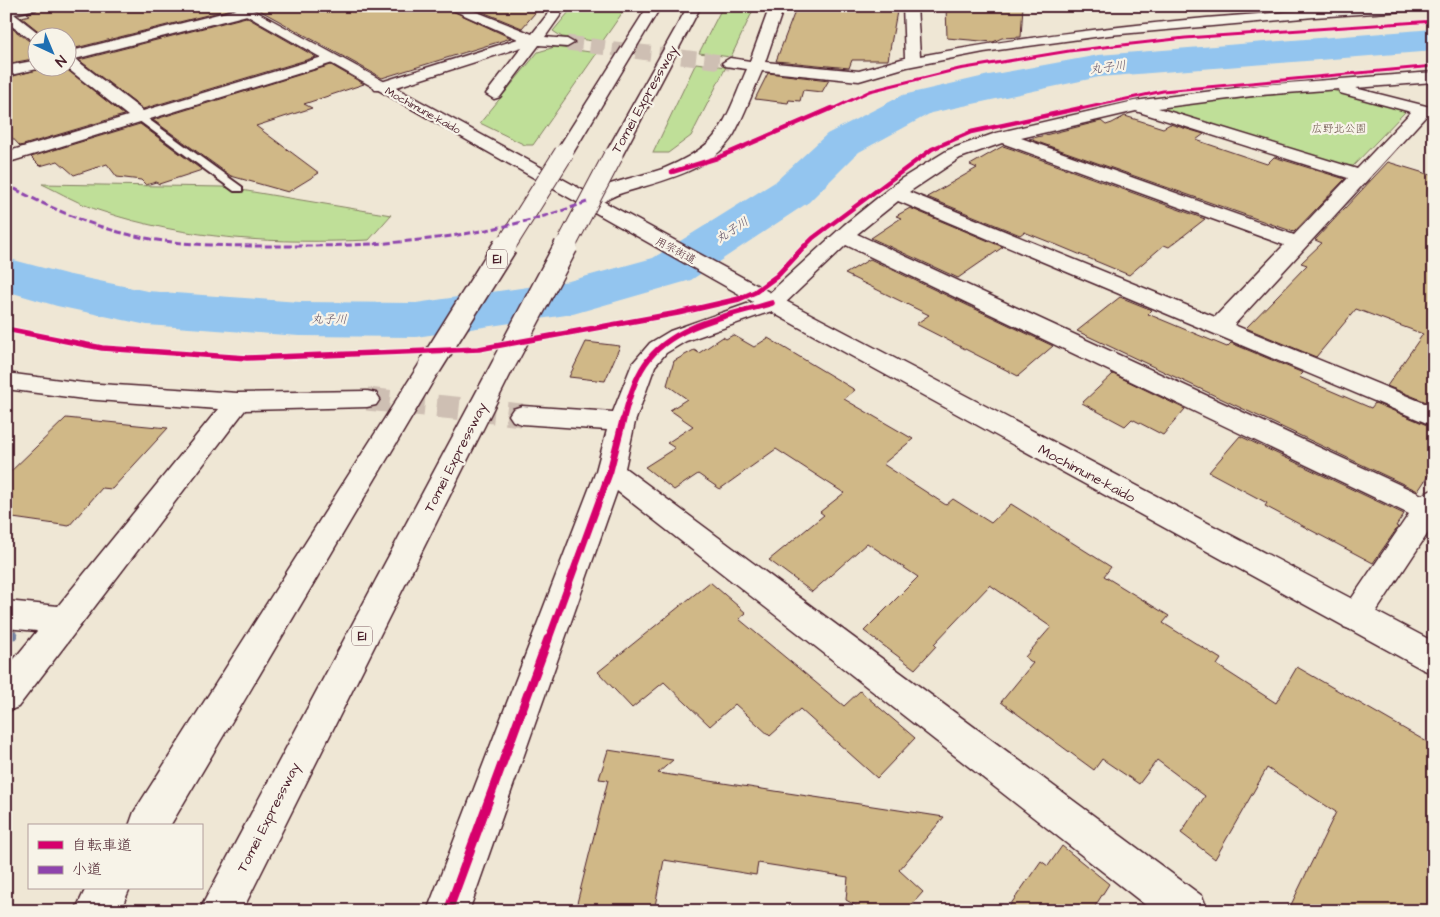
<svg xmlns="http://www.w3.org/2000/svg" width="1440" height="917" font-family="'Architects Daughter','Klee One',sans-serif">
  <rect width="100%" height="100%" fill="#efe7d5"/>
  <filter id="ink" filterUnits="userSpaceOnUse"><feTurbulence type="fractalNoise" baseFrequency=".02" numOctaves="2"/><feDisplacementMap in="SourceGraphic" scale="10" xChannelSelector="R" yChannelSelector="G"/><feConvolveMatrix kernelMatrix="1 2 1 2 8 2 1 2 1" color-interpolation-filters="sRGB"/></filter>
  <g filter="url(#ink)">
    <g fill="#bfdf98" stroke="#847f62">
      <path d="M574 6H627L602 42 562 37 553 31Z"/>
      <path d="M723 6H755L731 57 699 53Z"/>
      <path d="M555 47 597 53 533 145H525L480 123 538 52Z"/>
      <path d="M696 63 726 67 691 136 668 153H653Z"/>
      <path d="M1327 89 1401 107 1405 112 1353 166 1341 165 1164 112 1162 107Z"/>
      <path d="M42 184 223 187 391 215 369 240C279 244 187 240 101 211 81 205 61 193 42 184Z"/>
    </g>
    <g fill="none" stroke-linecap="round" stroke-linejoin="round">
      <path fill="#7683a1" fill-rule="evenodd" d="M6 629 16 631 18 635 16 639 6 641Z"/>
      <path fill="#93c5ef" fill-rule="evenodd" d="M1434 29V51L1099 77 931 113 859 152 809 202 691 280 573 314 416 337 299 336 147 325 57 306 6 291V258L66 274 147 291 299 302 416 303 569 281 653 258 775 182 827 134 903 95 989 75 1099 55Z"/>
    </g>
    <g fill="#d0b887" stroke="#4a1f2b">
      <path d="M39 6H228L231 9 68 50V38H47L21 17 30 15 27 13 36 11Z"/>
      <path d="M252 6H442L511 38 382 78Z"/>
      <path d="M468 6H541L522 28Z"/>
      <path d="M797 6H898L888 60H852L849 68 776 61Z"/>
      <path d="M946 6H1023L1021 37 1002 38 993 42 947 38Z"/>
      <path d="M246 17 316 57 143 109 79 60Z"/>
      <path d="M6 24 32 43 38 44V58L6 64Z"/>
      <path d="M331 65 364 84 304 104 312 108 256 126 319 173 288 192 231 176 153 120Z"/>
      <path d="M44 68H65L124 115 20 146 6 131V78Z"/>
      <path d="M768 73 829 80 822 92 803 90 800 101 789 100 788 103 755 99Z"/>
      <path d="M1125 116 1163 128 1170 124 1204 134 1196 140 1267 164 1274 157 1345 179 1294 232 1029 139 1101 121 1106 125 1112 123Z"/>
      <path d="M140 124 202 170 159 184 156 182 146 185 141 180 117 177 107 164 74 175 58 161 40 166 31 157Z"/>
      <path d="M1003 146 1012 149 1205 219 1169 247 1164 245 1129 275 1057 245 1024 232 1020 235 927 197 977 168 970 165Z"/>
      <path d="M1388 162 1434 176V405L1387 386 1423 334 1356 309 1316 357 1246 328 1307 265 1301 263 1322 243 1315 240Z"/>
      <path d="M910 208 1003 247 958 278 871 238 901 218 896 216Z"/>
      <path d="M870 259 1053 346 1018 376 916 324 929 315 845 274Z"/>
      <path d="M1120 297 1152 310 1148 314 1227 347 1231 343 1303 373 1299 377 1371 408 1375 403 1434 428V467L1418 491 1077 331Z"/>
      <path d="M733 335 754 347 768 338 855 390 844 399 913 439 883 464 946 505 953 499 991 523 1011 504 1111 567 1104 576 1169 616 1163 623 1221 659 1217 665 1276 703 1297 667 1434 746V911H1288L1336 812 1267 768 1215 859 1181 833 1205 796 1157 760 1139 784 1102 759 1094 770 1001 702 1033 663 1025 657 1051 627 990 585 934 644 936 646 915 669 864 631 918 577 867 543 812 592 769 560 824 515 820 512 844 493 776 449 720 489 698 474 674 490 645 467 675 448 667 443 693 426 670 410 687 399 667 385 674 361 694 350 699 353 723 337 726 339Z"/>
      <path d="M586 342 620 346 605 381 569 377Z"/>
      <path d="M1113 374 1185 409 1163 435 1132 419 1125 426 1082 403Z"/>
      <path d="M66 418 168 428 112 489 102 488 69 526 6 517V476Z"/>
      <path d="M1240 436 1404 514 1396 526 1398 527 1373 563 1265 506 1267 503 1209 472Z"/>
      <path d="M710 582 746 613 739 619 844 706 860 691 915 738 877 778 800 709 770 736 735 704 710 726 664 682 632 708 598 672Z"/>
      <path d="M608 750 673 760 658 773 944 817 899 870 923 892 906 911H865L846 900 848 877 758 863 756 875 664 860 654 911H575L608 780 599 779Z"/>
      <path d="M1062 846 1109 884 1092 911H1006L1041 861 1048 866Z"/>
    </g>
    <g fill="none" stroke-linecap="round" stroke-linejoin="round">
      <path stroke="#cebfb3" stroke-width="15" stroke-dasharray="15 8" stroke-linecap="butt" d="M567 43 730 63"/>
      <path stroke="#cebfb3" stroke-width="23" stroke-dasharray="23 12" stroke-linecap="butt" d="M367 399 522 415"/>
      <defs>
        <path id="lane" d="M138 116H144L242 187V191H234L138 120Z"/>
        <g id="street">
          <path d="M13 6H37L36 9 14 14 45 38H38V42L33 41 6 22V8Z"/>
          <path d="M444 6H462L532 34 554 6H567L545 37 567 39 574 43 567 47 539 45 500 97 494 99 486 94 522 47 387 90H375L373 87 375 84 518 39Z"/>
          <path d="M770 6H784L765 62 859 71 905 58 903 6H917L920 56C1015 38 1110 27 1206 18 1282 12 1357 6 1434 6V9L1314 17 1109 35 984 52 907 67 859 81 762 71C753 91 745 114 734 134 712 171 661 181 622 193 608 197 596 210 580 206L577 202C589 185 645 176 665 168 680 162 696 153 708 143 726 127 737 91 747 69L725 66 722 63 730 58 750 61Z"/>
          <path d="M246 7 251 8 253 11 251 14 75 59 143 111 326 56H336L338 59 336 62 6 163V152L128 116 67 68 68 52Z"/>
          <path d="M38 60V68H42L6 76V66Z"/>
          <path d="M1434 72V82L1355 88 1434 108V118L1426 116 1234 325 1434 407V426L898 201 857 234 1422 495 1434 489V524L1366 627 1355 631 1344 627 1339 617 1409 514 846 245 780 308 686 341 666 353 655 366 635 422 625 468 1202 896 1208 911H1153L617 491 469 911H427L596 471 607 430 522 424 513 421 509 415 513 409 522 406 613 412 632 364 650 343 670 331 764 298 844 225 901 179 948 150 996 133 1134 101 1260 85ZM1339 89 1340 93 1411 112 1357 169 1158 108 1260 95ZM1136 111 1348 178 1294 235 1021 138ZM1002 143 1284 245 1215 317 909 192 960 158Z"/>
          <path d="M6 373 84 383 238 393 367 391 376 393 380 399 376 405 367 407 245 410 18 707 6 712V669L37 631 6 628V601L58 606 218 409 84 399 6 389Z"/>
        </g>
        <path id="secondary" d="M230 6H246L780 298 1434 642V674L1422 669 764 308Z"/>
        <g id="highway">
          <path d="M648 6H661L573 153 570 157H558L555 153Z"/>
          <path d="M688 6H701L622 156 619 160H607L604 156Z"/>
          <path d="M505 353 514 356 517 361 242 911H199L493 361 496 356Z"/>
          <path d="M430 358 439 361 442 366 170 826H129L134 812 418 366 421 361Z"/>
          <path d="M86 888H130L120 911H75Z"/>
        </g>
      </defs>
      <use href="#lane" stroke="#4a1f2b" stroke-width="4"/>
      <use href="#street" stroke="#4a1f2b" stroke-width="3"/>
      <use href="#secondary" stroke="#4a1f2b" stroke-width="3"/>
      <use href="#highway" stroke="#4a1f2b" stroke-width="3"/>
      <use href="#lane" fill="#f7f3e8" fill-rule="evenodd"/>
      <use href="#street" fill="#f7f3e8" fill-rule="evenodd"/>
      <use href="#secondary" fill="#f7f3e8" fill-rule="evenodd"/>
      <use href="#highway" fill="#f7f3e8" fill-rule="evenodd"/>
      <defs>
        <g id="highway-bridge-far1">
          <path d="M505 247 564 153"/>
          <path d="M565 247 613 156"/>
        </g>
        <g id="highway-bridge">
          <path d="M505 361 566 246"/>
          <path d="M430 366 505 246"/>
        </g>
      </defs>
      <use href="#highway-bridge-far1" stroke="#4a1f2b" stroke-width="21" stroke-linecap="butt"/>
      <use href="#highway-bridge" stroke="#4a1f2b" stroke-width="26" stroke-linecap="butt"/>
      <use href="#highway-bridge-far1" stroke="#f7f3e8" stroke-width="19"/>
      <use href="#highway-bridge" stroke="#f7f3e8" stroke-width="23"/>
      <path stroke="#8e44ad" stroke-width="3" stroke-dasharray="7 3" stroke-linecap="butt" d="M6 184C47 207 90 226 135 236 182 246 231 246 278 246 384 247 487 239 587 202"/>
      <defs>
        <g id="cycleway-far4">
          <path d="M830 110 870 91 959 69 1069 51 1185 38 1434 21"/>
          <path d="M1076 110 1163 91 1434 66"/>
        </g>
        <g id="cycleway-far3">
          <path d="M672 172 717 158 832 108"/>
          <path d="M804 247 813 238 932 149 971 132 1081 108"/>
        </g>
        <g id="cycleway-far2">
          <path d="M6 329 102 348 247 358 479 349 678 313 739 299 755 292 777 276 805 246"/>
          <path d="M623 421C628 402 634 380 645 364 671 325 730 315 772 303"/>
        </g>
        <path id="cycleway-far1" d="M548 641 610 471 623 420"/>
        <path id="cycleway" d="M448 911 548 639"/>
      </defs>
      <use href="#cycleway-far4" stroke="#f7f3e8" stroke-width="5"/>
      <use href="#cycleway-far3" stroke="#f7f3e8" stroke-width="6"/>
      <use href="#cycleway-far2" stroke="#f7f3e8" stroke-width="8"/>
      <use href="#cycleway-far1" stroke="#f7f3e8" stroke-width="10"/>
      <use href="#cycleway" stroke="#f7f3e8" stroke-width="12"/>
      <use href="#cycleway-far4" stroke="#d6006c" stroke-width="3"/>
      <use href="#cycleway-far3" stroke="#d6006c" stroke-width="4.5"/>
      <use href="#cycleway-far2" stroke="#d6006c" stroke-width="5.5"/>
      <use href="#cycleway-far1" stroke="#d6006c" stroke-width="7"/>
      <use href="#cycleway" stroke="#d6006c" stroke-width="9"/>
    </g>
  </g>
  <g text-anchor="middle" stroke-width="4.5" stroke-linejoin="round" paint-order="stroke">
    <g font-size="11" fill="#4a1f2b" stroke="#f7f3e8">
      <text transform="translate(423 110) rotate(29)" y="4">Mochimune-kaido</text>
      <text transform="translate(676 250) rotate(28)" y="4">用宗街道</text>
    </g>
    <g font-size="11" fill="#674f46" stroke="#f7f3e8">
      <text x="1339" y="132">広野北公園</text>
    </g>
    <g font-size="12" font-style="italic" fill="#605166" stroke="#f7f3e8">
      <text transform="translate(1108 67) rotate(-7)" y="4">丸子川</text>
      <text transform="translate(732 230) rotate(-33)" y="4">丸子川</text>
      <text transform="translate(329 319) rotate(1)" y="4">丸子川</text>
    </g>
    <g fill="#f7f3e8" stroke="#7e5f64" stroke-width="1">
      <rect x="487" y="249.5" width="20" height="19" rx="4"/>
      <rect x="352" y="626.5" width="20" height="19" rx="4"/>
    </g>
    <g font-size="12" font-weight="bold" fill="#4a1f2b">
      <text x="497" y="263">E1</text>
      <text x="362" y="640">E1</text>
    </g>
    <g font-size="14" fill="#4a1f2b" stroke="#f7f3e8">
      <text transform="translate(644 99) rotate(-61)" y="5">Tomei Expressway</text>
      <text transform="translate(455 457) rotate(-63)" y="5">Tomei Expressway</text>
      <text transform="translate(1087 473) rotate(28)" y="5">Mochimune-kaido</text>
      <text transform="translate(268 817) rotate(-63)" y="5">Tomei Expressway</text>
    </g>
  </g>
  <rect width="1440" height="917" fill="none" stroke="#f7f3e8" stroke-width="25"/>
  <rect x="12" y="12" width="1415" height="892" fill="none" stroke="#4a1f2b" stroke-width="2" filter="url(#ink)"/>
  <rect x="28" y="824" width="175" height="65" fill="#f7f3e8" stroke="#b29e9c"/>
  <rect x="38" y="841" width="25" height="8" fill="#d6006c" stroke="#b29e9c"/>
  <text x="72" y="850" font-size="15" fill="#4a1f2b">自転車道</text>
  <rect x="38" y="866" width="25" height="8" fill="#8e44ad" stroke="#b29e9c"/>
  <text x="72" y="874" font-size="15" fill="#4a1f2b">小道</text>
  <g transform="translate(52 52) rotate(136)"><circle r="24" fill="#f7f3e8" stroke="#b29e9c"/>
  <path d="M0-4L9 19L0 12L-9 19Z" fill="#1f6fb2"/>
  <text y="-8" font-size="14" font-weight="bold" text-anchor="middle" fill="#4a1f2b">N</text>
  </g>
</svg>
